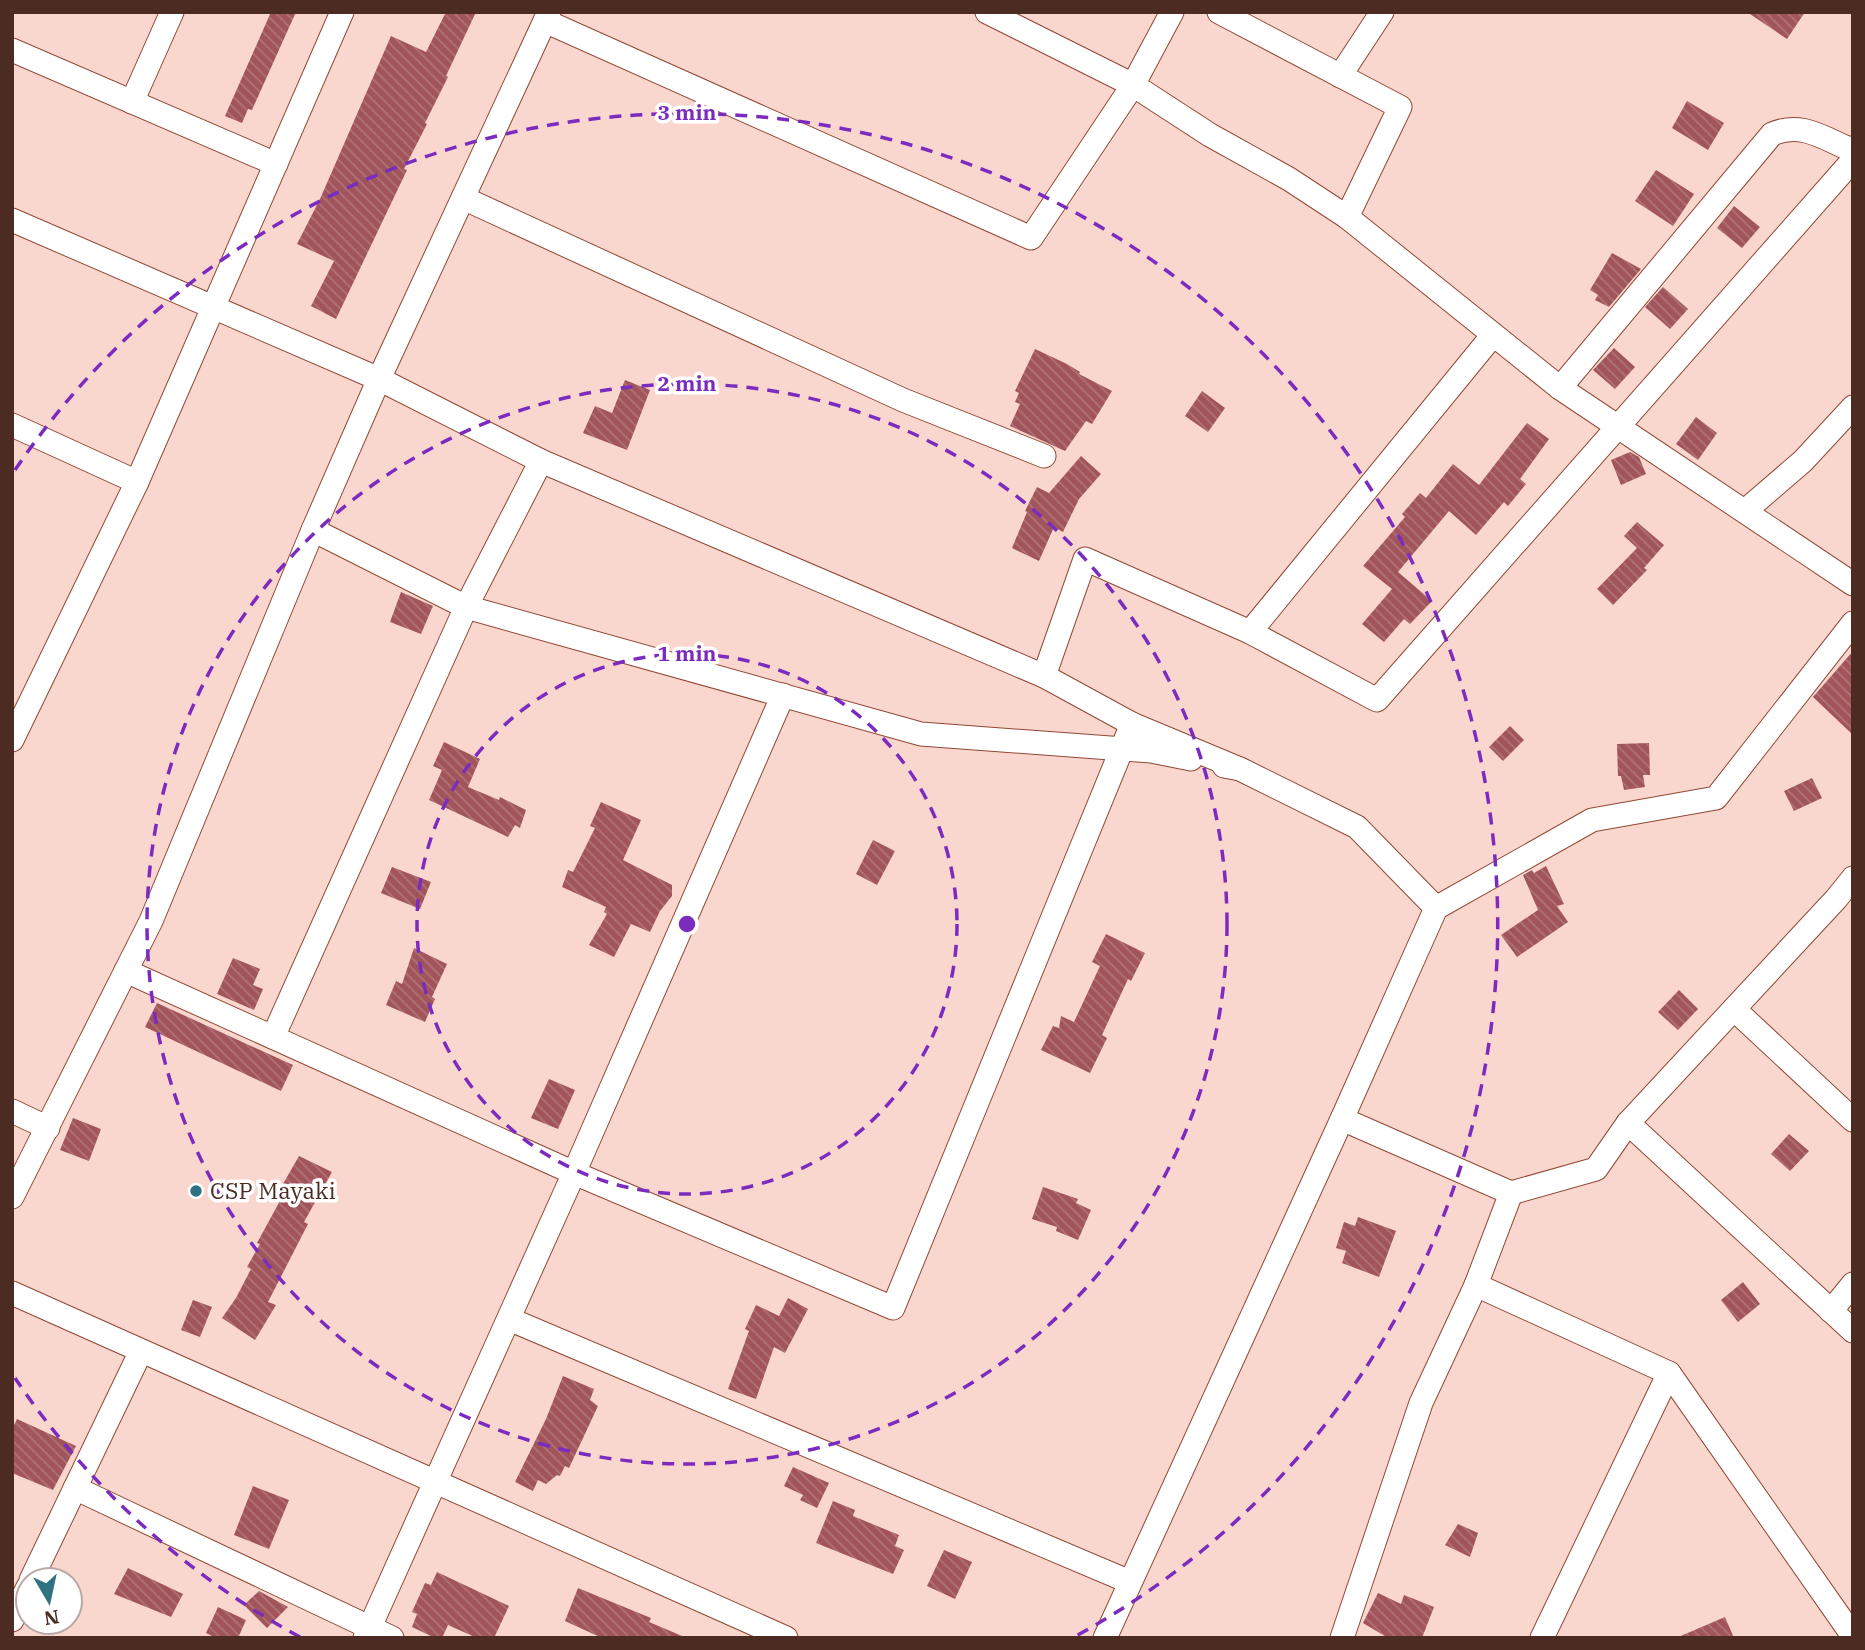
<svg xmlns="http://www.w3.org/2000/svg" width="1865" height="1650" font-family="'IBM Plex Serif',serif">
  <defs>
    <pattern id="building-back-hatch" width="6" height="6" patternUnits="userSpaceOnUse" patternTransform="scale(1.75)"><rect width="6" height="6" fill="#a2545b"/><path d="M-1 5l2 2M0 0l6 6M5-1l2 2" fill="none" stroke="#ae7478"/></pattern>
  </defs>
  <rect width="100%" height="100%" fill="#fad7ce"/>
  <g fill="url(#building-back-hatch)">
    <path d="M271 12H296L252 110 248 109 242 123 225 116Z"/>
    <path d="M446 12H476L446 76 448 77 425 123 427 124 404 169 407 170 336 319 311 306 334 261 297 244 320 199 391 36 426 52Z"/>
    <path d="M1747 12H1805L1787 39Z"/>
    <path d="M1687 101 1724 123 1708 150 1672 128Z"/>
    <path d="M1656 170 1694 194 1673 226 1635 201Z"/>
    <path d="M1734 206 1760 227 1742 248 1717 228Z"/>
    <path d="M1612 253 1641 269 1609 307 1595 300 1598 295 1590 290Z"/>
    <path d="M1663 287 1688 309 1670 329 1645 307Z"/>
    <path d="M1614 348 1635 367 1615 389 1593 370Z"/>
    <path d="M1035 349 1067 364 1080 372 1079 374 1112 391 1092 424 1086 421 1065 451 1010 426 1020 404 1015 402 1019 393 1015 391Z"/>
    <path d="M625 380 650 390 627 450 583 433 595 406 612 413Z"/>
    <path d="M1202 391 1225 408 1208 432 1185 416Z"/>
    <path d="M1696 417 1717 433 1698 460 1676 444Z"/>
    <path d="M1527 423 1549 439 1520 479 1526 484 1508 506 1504 502 1476 535 1449 511 1398 572 1432 601 1410 624 1404 619 1384 642 1362 624 1392 589 1363 566 1405 517 1402 514 1420 493 1426 498 1453 464 1479 485Z"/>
    <path d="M1630 452 1639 457 1646 474 1621 485 1611 460Z"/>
    <path d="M1081 456 1101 474 1079 499 1063 532 1054 527 1039 561 1012 548 1027 512 1025 511 1037 487 1049 493Z"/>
    <path d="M1637 522 1664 545 1644 568 1647 570 1613 605 1597 589 1637 548 1624 536Z"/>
    <path d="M401 592 433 606 421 634 390 622Z"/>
    <path d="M1853 651V735L1813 697Z"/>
    <path d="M1510 726 1524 740 1503 761 1489 747Z"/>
    <path d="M444 742 480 759 468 787 499 800 500 797 526 810 520 828 515 825 508 837 429 800 442 770 433 766Z"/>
    <path d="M1649 743 1650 775H1643L1645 787 1624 790 1621 776H1618L1617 744Z"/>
    <path d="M1812 778 1822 798 1794 811 1784 791Z"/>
    <path d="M601 802 641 820 623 860 672 885V896L660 911 650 932 631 924 614 957 589 945 607 914 604 912 606 907 562 887 568 870 573 872 595 828 590 826Z"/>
    <path d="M873 840 895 851 877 885 856 874Z"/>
    <path d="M1546 866 1564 904 1557 906 1568 922 1517 957 1501 935 1538 910 1523 875 1532 870 1534 873Z"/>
    <path d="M392 867 431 882 420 909 381 893Z"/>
    <path d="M1106 934 1145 953 1131 981 1128 979 1102 1035 1107 1038 1090 1073 1041 1050 1053 1026 1059 1028 1061 1016 1074 1022 1100 966 1092 962Z"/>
    <path d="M414 948 447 964 432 997 435 999 425 1022 386 1005 396 981 402 984Z"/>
    <path d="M233 958 260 969 253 985 263 989 254 1010 217 994Z"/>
    <path d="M1679 990 1698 1009 1678 1030 1658 1012Z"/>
    <path d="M157 1003 293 1065 281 1091 145 1027Z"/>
    <path d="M549 1079 575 1090 558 1129 531 1118Z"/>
    <path d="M73 1118 101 1129 89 1161 60 1150Z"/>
    <path d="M1789 1134 1809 1151 1790 1171 1771 1154Z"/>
    <path d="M299 1156 332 1172 304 1222 308 1224 268 1302 276 1305 255 1340 222 1318 236 1298 251 1269 247 1267 260 1244 257 1243 288 1186 283 1184Z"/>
    <path d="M1043 1187 1078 1199 1076 1203 1091 1210 1078 1240 1056 1231 1057 1227 1032 1219Z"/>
    <path d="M1358 1217 1396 1231 1379 1277 1342 1263 1346 1251 1336 1248 1344 1222 1355 1226Z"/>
    <path d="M1743 1282 1760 1304 1738 1322 1721 1300Z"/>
    <path d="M788 1298 808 1309 785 1353 774 1347 756 1399 728 1389 749 1331 745 1329 756 1305 779 1316Z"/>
    <path d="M193 1300 212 1307 200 1337 181 1330Z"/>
    <path d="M563 1376 594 1389 590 1400 598 1406 569 1468 565 1466 560 1476 557 1475 546 1484 538 1480 533 1491 515 1482 546 1419Z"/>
    <path d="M17 1419 76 1446 53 1490 12 1473V1429Z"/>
    <path d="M793 1467 829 1483 817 1508 800 1500 803 1495 784 1486Z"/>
    <path d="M253 1486 289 1500 269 1549 234 1535Z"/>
    <path d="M833 1501 855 1510 853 1516 899 1535 895 1546 904 1550 893 1574 816 1543Z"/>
    <path d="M1458 1524 1478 1533 1470 1557 1445 1545Z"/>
    <path d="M944 1550 972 1562 955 1599 927 1586Z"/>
    <path d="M128 1568 183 1594 171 1617 114 1594Z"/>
    <path d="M437 1572 509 1606 494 1638H477L448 1625 442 1638H435L412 1627 417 1614 412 1612 425 1583 431 1585Z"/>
    <path d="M578 1588 651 1618 649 1622 687 1638H602L565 1621Z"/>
    <path d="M259 1591 288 1607 267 1628 244 1605Z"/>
    <path d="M1378 1593 1401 1604 1404 1595 1434 1607 1422 1638H1388L1363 1623Z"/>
    <path d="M218 1607 246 1620 238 1638H216L206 1633Z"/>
    <path d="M1725 1617 1734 1638H1676Z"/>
  </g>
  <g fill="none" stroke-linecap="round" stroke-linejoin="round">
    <defs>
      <g id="minor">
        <path d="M987 12 1133 85 1210 135 1289 179 1347 217 1560 388 1853 584"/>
        <path d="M1219 12 1400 107 1347 217"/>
        <path d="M545 21 1031 238 1133 85 1172 12"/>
        <path d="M12 50 276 164"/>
        <path d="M1340 76 1382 12"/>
        <path d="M132 102 172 12"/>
        <path d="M463 198 903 400 1044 456"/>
        <path d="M12 220 379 379 541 461 1044 676 1132 724 1240 769"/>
        <path d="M1560 388 1772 134C1800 122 1820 136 1847 148H1853"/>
        <path d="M12 425 137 482"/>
        <path d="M1745 511 1803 461 1853 407"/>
        <path d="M313 530 466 607 921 734 1151 751 1191 759"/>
        <path d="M1250 632 1493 335"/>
        <path d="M1044 676 1085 559 1250 632 1377 700 1853 160"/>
        <path d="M12 740 137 482 342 12"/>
        <path d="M1224 766 1240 769 1357 827 1436 908"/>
        <path d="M126 971 574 1173 893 1308 1132 724"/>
        <path d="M1734 1009 1853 1120"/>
        <path d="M273 1037 466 607 541 461"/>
        <path d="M12 1111 48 1128"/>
        <path d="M1342 1119 1511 1193 1596 1169 1628 1123 1836 899 1853 878"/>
        <path d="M1628 1123 1853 1331"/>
        <path d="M12 1197 151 921 313 530 379 379 549 12"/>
        <path d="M1476 1285 1669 1373 1542 1638"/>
        <path d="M12 1293 786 1638"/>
        <path d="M1831 1311 1853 1284"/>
        <path d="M509 1319 1130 1582"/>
        <path d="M1669 1373 1853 1636"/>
        <path d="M75 1488 392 1638"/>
        <path d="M31 1580 141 1351"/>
        <path d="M12 1620 28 1587"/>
        <path d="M365 1638 574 1173 783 695"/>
        <path d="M1105 1638 1342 1119 1436 908 1592 820 1716 798 1853 623"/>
        <path d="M1342 1638 1421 1403 1476 1285 1511 1193"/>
      </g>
    </defs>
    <use href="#minor" stroke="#914835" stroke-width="25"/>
    <use href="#minor" stroke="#fff" stroke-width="23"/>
  </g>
  <g fill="none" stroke="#7b2cbf" stroke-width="3.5" stroke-dasharray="12 9">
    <circle cx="687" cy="924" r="270"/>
    <circle cx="687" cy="924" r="540"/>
    <path d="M300 1637A811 811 0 0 1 15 1378M15 470A811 811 0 1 1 1074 1637"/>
  </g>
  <circle fill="#2f7383" stroke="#fff" stroke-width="2.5" cx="196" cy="1191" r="7"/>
  <g text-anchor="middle" stroke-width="7" stroke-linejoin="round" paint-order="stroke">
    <g font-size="23" fill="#4c2b22" stroke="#fff" text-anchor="start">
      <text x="210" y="1199">CSP Mayaki</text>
    </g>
  </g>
  <circle cx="687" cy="924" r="10" fill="#7b2cbf" stroke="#fff" stroke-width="3.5"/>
  <g font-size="21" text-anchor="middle" font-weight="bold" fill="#7b2cbf" stroke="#fff" stroke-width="7" stroke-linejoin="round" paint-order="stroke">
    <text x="687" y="120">3 min</text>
    <text x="687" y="391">2 min</text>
    <text x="687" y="661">1 min</text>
  </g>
  <rect width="1865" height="1650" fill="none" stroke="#4c2b22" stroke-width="28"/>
  <g transform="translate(49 1601) rotate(171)"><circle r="33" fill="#ffffff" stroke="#b7aaa7" stroke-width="2"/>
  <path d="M0-5L12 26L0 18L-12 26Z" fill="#2f7383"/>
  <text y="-10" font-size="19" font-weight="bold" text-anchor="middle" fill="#4c2b22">N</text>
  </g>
</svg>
